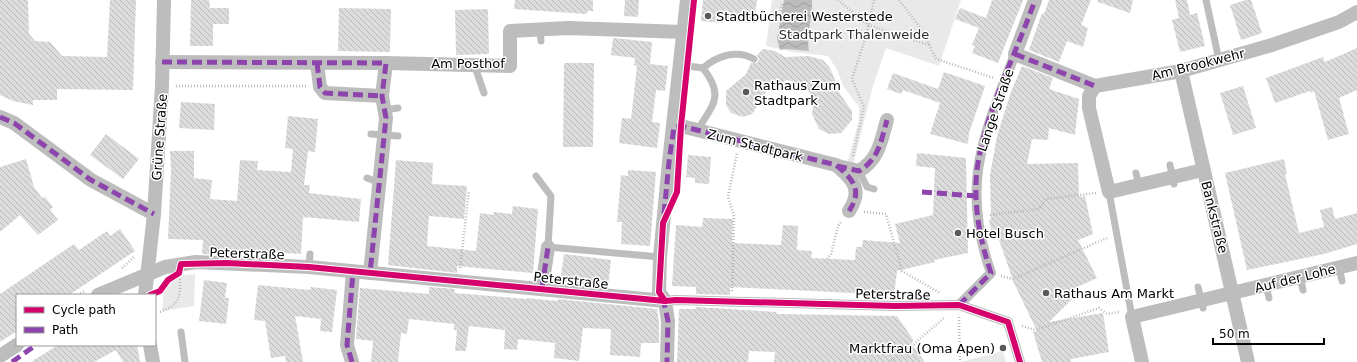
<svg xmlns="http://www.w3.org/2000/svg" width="1357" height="362" font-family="'DejaVu Sans',sans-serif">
  <defs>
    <pattern id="water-waves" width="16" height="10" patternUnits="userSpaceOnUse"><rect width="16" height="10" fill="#bbb"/><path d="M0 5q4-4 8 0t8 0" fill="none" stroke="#9f9f9f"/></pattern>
    <pattern id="building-back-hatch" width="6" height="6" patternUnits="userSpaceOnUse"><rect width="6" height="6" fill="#dcdcdc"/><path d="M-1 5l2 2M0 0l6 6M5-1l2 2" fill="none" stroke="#bbb"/></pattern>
  </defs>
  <rect width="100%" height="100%" fill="#fff"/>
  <g fill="#e9e9e9">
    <path d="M772 0H961L939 66 886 48 873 86 853 165 847 164 859 120V107L844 87 836 68 828 56 793 52 766 46Z"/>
    <path d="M195 274 194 306 162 311 164 290 175 276Z"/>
    <path d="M1003 351 1006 362H960Z"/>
  </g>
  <path fill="url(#water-waves)" d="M784 0H812C813 17 806 34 809 51L786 49 780 50 777 39Z"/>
  <g fill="url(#building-back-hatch)">
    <path d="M0 0H28L29 34 35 41 50 42 62 56 107 57 110 0H136L133 90 57 89V100H33V105L13 101 0 95Z"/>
    <path d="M191 0H209L210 8H229V24H213V46H190Z"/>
    <path d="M515 0H593V11H588L586 14 514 9Z"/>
    <path d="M625 0H639L638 17 624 16Z"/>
    <path d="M703 0H757L754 23 723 20V23L701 21Z"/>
    <path d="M992 0H1023L998 63 972 53 975 46 972 45 979 28 955 19 960 8 986 18Z"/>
    <path d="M1049 0H1091L1081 25 1088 28 1083 47 1067 41 1059 62 1029 50 1042 13 1044 14Z"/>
    <path d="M1098 0H1133L1130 13 1098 2Z"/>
    <path d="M1175 0H1187L1190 15 1197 13 1205 46 1180 52 1172 20 1179 18Z"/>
    <path d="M1246 0H1251L1262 33 1241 40 1230 5Z"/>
    <path d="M339 8 391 9 390 52 338 51Z"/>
    <path d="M488 9 489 54 456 55 455 10Z"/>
    <path d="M613 38 652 42 650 64 668 66 665 91 656 90 652 122 660 123 657 148 619 143 622 118 631 119 637 66 634 65 635 58 611 55Z"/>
    <path d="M1357 48V90L1339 98 1349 134 1328 140 1314 91 1311 93 1310 91 1275 103 1266 78 1323 57 1325 62Z"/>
    <path d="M763 49 775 51 785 57 809 56 823 60 830 68 837 85 833 84 852 111V120L841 133 829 134 819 129 812 114 813 102 810 94 805 86 794 82 787 80 768 89 752 114 743 117 731 113 726 105V91L746 74 751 63H757L759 59 757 55Z"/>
    <path d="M564 63H594L593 147H563Z"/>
    <path d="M1022 66 1053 78 1049 89 1079 99 1075 135 1049 128 1048 140 1032 139 1027 164 1078 163 1079 197 1085 196 1093 234 1078 240 1097 278 1071 290 1076 295 1049 322 1103 313 1109 352 1071 359V362H1042L1033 332 1037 331 1014 283 998 237 993 238 989 220 991 219 990 175 997 136 1011 92Z"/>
    <path d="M944 72 985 86 969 133 968 144 930 134 940 103 903 90 901 94 887 89 893 73 938 89Z"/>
    <path d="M1243 86 1256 128 1233 135 1220 93Z"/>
    <path d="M181 102 215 104 214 130 179 128Z"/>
    <path d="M288 116 318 119 315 152 308 151 304 185H310L309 193 361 199 359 222 303 217 301 254 269 252 268 254 229 250V255L202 254 203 240 168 239 171 170 170 151H194V178L212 180 210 199 237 201 240 160 258 161 257 170 291 172 293 149 285 148Z"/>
    <path d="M106 134 139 159 123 179 90 155Z"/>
    <path d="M917 153 966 158 968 253 934 260 935 262 897 271 894 295 730 287V295L696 294V287L672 286 676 225 702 227 703 218 733 219 732 243 781 245 783 225 798 226 797 250 812 251 811 258 855 260 856 247H862L863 240 900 243 895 224 933 215 935 168 916 166Z"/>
    <path d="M688 155 711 157 709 184 695 183V178L686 177Z"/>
    <path d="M26 159 34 187 42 198 45 197 53 207 50 210 58 220 38 235 20 215 0 232V167Z"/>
    <path d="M1284 159 1287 174H1285L1299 233 1324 227 1320 210 1332 207 1335 219 1357 213V244L1324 254 1247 270 1225 173Z"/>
    <path d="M396 160 433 163 432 184 467 186 464 219 429 216 427 246 476 251 480 213 493 215 494 212 512 214 513 206 538 209 533 273 457 266V273L388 265Z"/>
    <path d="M628 170 656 172 650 246 621 244 622 222H617L621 175 628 176Z"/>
    <path d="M120 229 135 251 69 295H17V331L0 342V294L74 244 79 250 107 231 110 236Z"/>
    <path d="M564 254 611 260 608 287 560 282Z"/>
    <path d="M204 280 227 283 225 298H229L226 324 199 321Z"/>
    <path d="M258 285 310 290 311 287 337 290 332 332 320 331 321 319 295 316 303 362H286L285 356 271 358 265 321 254 320Z"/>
    <path d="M429 287 455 289 454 293 527 299V298L558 301V299L657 309 659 322V343H641L640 357 610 355 611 329 583 328 579 361 554 358 555 343 518 339 517 350 504 349 505 330 469 326 466 351H455L457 330H454V324L409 319 407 334 401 333 398 362H371L373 341 356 339 360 288 429 294Z"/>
    <path d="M696 307 777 312 776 314 897 316 914 341 911 343 925 362H774L775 352 749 351 748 362H677L679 309H695Z"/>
    <path d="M58 345H137L140 362H123L116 350 94 362H31Z"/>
  </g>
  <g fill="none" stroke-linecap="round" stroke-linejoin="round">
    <g stroke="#b8b8b8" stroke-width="2.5" stroke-dasharray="1 2" stroke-linecap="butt">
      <path d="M838 0 868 25 929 45"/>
      <path d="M899 0 922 30 936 59 994 78"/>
      <path d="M781 11 782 4"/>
      <path d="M176 86H307"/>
      <path d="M853 156 864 107 852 79 866 36 874 0"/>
      <path d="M864 212 886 214 902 271 940 293"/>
      <path d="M990 215 1039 209 1046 199 1096 193"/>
      <path d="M827 259 831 254 838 226 841 222"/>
      <path d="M122 268 134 257"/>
      <path d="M460 268 469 191"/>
      <path d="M1001 276 1013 279 1107 238"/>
      <path d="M732 291 734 216 728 197 737 153"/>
      <path d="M78 295 84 291"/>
      <path d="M160 312C178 305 181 299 180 279"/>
      <path d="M959 317 960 362"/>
      <path d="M1022 326 1035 330 1099 308 1107 314 1119 312"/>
      <path d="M889 362 914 344 945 317"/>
    </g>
    <g stroke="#bdbdbd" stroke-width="7">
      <path d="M1206 0 1219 60"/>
      <path d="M540 28 541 41"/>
      <path d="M474 64 484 93"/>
      <path d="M680 65 703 68C725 97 713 104 697 131"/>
      <path d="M703 68C717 56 736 49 754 59"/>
      <path d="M384 110 398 108"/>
      <path d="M371 134 398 136"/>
      <path d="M1170 165 1174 184"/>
      <path d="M859 171 867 187 874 189"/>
      <path d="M1136 173 1139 185"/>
      <path d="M536 176 551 196 548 247 660 257"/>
      <path d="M367 178 380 183"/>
      <path d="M1109 192 1132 317"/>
      <path d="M309 267 310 254"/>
      <path d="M1339 267 1342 281"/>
      <path d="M1300 277 1303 290"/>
      <path d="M1266 286 1269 298"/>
      <path d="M1198 287 1203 308"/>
      <path d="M181 332 185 362"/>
    </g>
    <g stroke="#bdbdbd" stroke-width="10">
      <path d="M665 301 676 300 895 306 959 305 1008 322 1020 362"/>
      <path d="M959 305 991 273C960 184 983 137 1015 54"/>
    </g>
    <g stroke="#bdbdbd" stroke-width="14">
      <path d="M1035 0 1015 54 1095 86 1181 71 1272 45 1339 22 1357 12"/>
      <path d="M162 62 386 63 382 96 386 118 370 273"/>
      <path d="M317 63 320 87 325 93 382 96"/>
      <path d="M386 63 510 66V31L568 28 684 32"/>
      <path d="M1181 71 1248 362"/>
      <path d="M1095 86 1089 96V108L1109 192 1203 170"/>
      <path d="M0 117 14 123 91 180 154 214"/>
      <path d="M674 127 681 126 836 165C853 179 863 190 849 211"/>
      <path d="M838 166 859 171C879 159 881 141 887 120"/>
      <path d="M542 288 548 247"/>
      <path d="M98 295 165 267 196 262 309 267 665 301"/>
      <path d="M145 295 154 214 162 86 164 0"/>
      <path d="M150 345 153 362"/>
      <path d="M0 356 17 345"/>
      <path d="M352 362 347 345 353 272"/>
      <path d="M667 362 668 321 665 301 659 292 660 257 669 162 687 0"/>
      <path d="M1142 362 1132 317 1357 263"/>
    </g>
    <g stroke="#8e44ad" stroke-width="5" stroke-dasharray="10 5" stroke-linecap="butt">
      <path d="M1015 54 1095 86"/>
      <path d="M162 62 386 63 382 96 386 118 370 273"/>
      <path d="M317 63 320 87 325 93 382 96"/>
      <path d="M0 117 14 123 91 180 154 214"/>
      <path d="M837 166 859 171C879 159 881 141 887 120"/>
      <path d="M922 192 976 196"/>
      <path d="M664 214 669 162 674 127 681 126 836 165C853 179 863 190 849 211"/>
      <path d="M542 288 548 247"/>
      <path d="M663 298 668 321 667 362"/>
      <path d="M959 305 991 273C981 243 975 214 976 183 978 126 1016 55 1035 0"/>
      <path d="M12 362 36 345"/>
      <path d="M352 362 347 345 353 272"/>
    </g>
    <defs>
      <g id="cycleway">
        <path d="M150 295 160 291 168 280 179 273 181 264 227 263 309 267 665 301 676 300 895 306 959 305 1008 322 1020 362"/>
        <path d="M665 301 659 292 663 223 677 192 681 126 694 0"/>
      </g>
    </defs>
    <use href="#cycleway" stroke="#fff" stroke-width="8"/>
    <use href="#cycleway" stroke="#d6006c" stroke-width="6"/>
  </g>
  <g fill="#595959" stroke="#fff" stroke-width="1.5">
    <circle cx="708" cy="16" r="4"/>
    <circle cx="746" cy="92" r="4"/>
    <circle cx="958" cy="233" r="4"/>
    <circle cx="1046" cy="293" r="4"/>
    <circle cx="1003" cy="348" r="4"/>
  </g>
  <g text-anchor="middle" stroke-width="3" stroke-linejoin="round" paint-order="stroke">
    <g font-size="13" fill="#000" stroke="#fff" text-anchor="start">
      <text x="716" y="21">Stadtbücherei Westerstede</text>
      <text x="754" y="90">Rathaus Zum<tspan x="754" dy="15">Stadtpark</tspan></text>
      <text x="966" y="238">Hotel Busch</text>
      <text x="1054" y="298">Rathaus Am Markt</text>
      <text x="995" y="353" text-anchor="end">Marktfrau (Oma Apen)</text>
    </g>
    <g font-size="13" fill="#2e2e2e" stroke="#fff">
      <text x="854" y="39">Stadtpark Thalenweide</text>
    </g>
    <g font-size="13" fill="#000" stroke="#fff">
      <text x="468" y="68">Am Posthof</text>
      <text transform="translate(1198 64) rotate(-14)" y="5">Am Brookwehr</text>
      <text transform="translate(995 110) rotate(-71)" y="5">Lange Straße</text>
      <text transform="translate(159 137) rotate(-86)" y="5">Grüne Straße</text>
      <text transform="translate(755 145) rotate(14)" y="5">Zum Stadtpark</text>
      <text transform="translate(1215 217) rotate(76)" y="5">Bankstraße</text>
      <text transform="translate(247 253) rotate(2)" y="5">Peterstraße</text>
      <text transform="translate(1295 278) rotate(-14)" y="5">Auf der Lohe</text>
      <text transform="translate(571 280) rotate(6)" y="5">Peterstraße</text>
      <text transform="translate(893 294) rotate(1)" y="5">Peterstraße</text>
    </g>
  </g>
  <rect x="16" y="294" width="140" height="52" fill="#ffffff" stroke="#999999"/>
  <rect x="24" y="307" width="20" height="6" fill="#d6006c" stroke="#999999"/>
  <text x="52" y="314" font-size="12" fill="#000000">Cycle path</text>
  <rect x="24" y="327" width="20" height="6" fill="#8e44ad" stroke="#999999"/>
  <text x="52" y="334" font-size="12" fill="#000000">Path</text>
  <path d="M1213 338v6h111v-6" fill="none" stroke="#000000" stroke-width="2"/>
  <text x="1219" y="338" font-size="12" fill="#000000" stroke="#ffffff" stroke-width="3" paint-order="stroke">50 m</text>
</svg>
